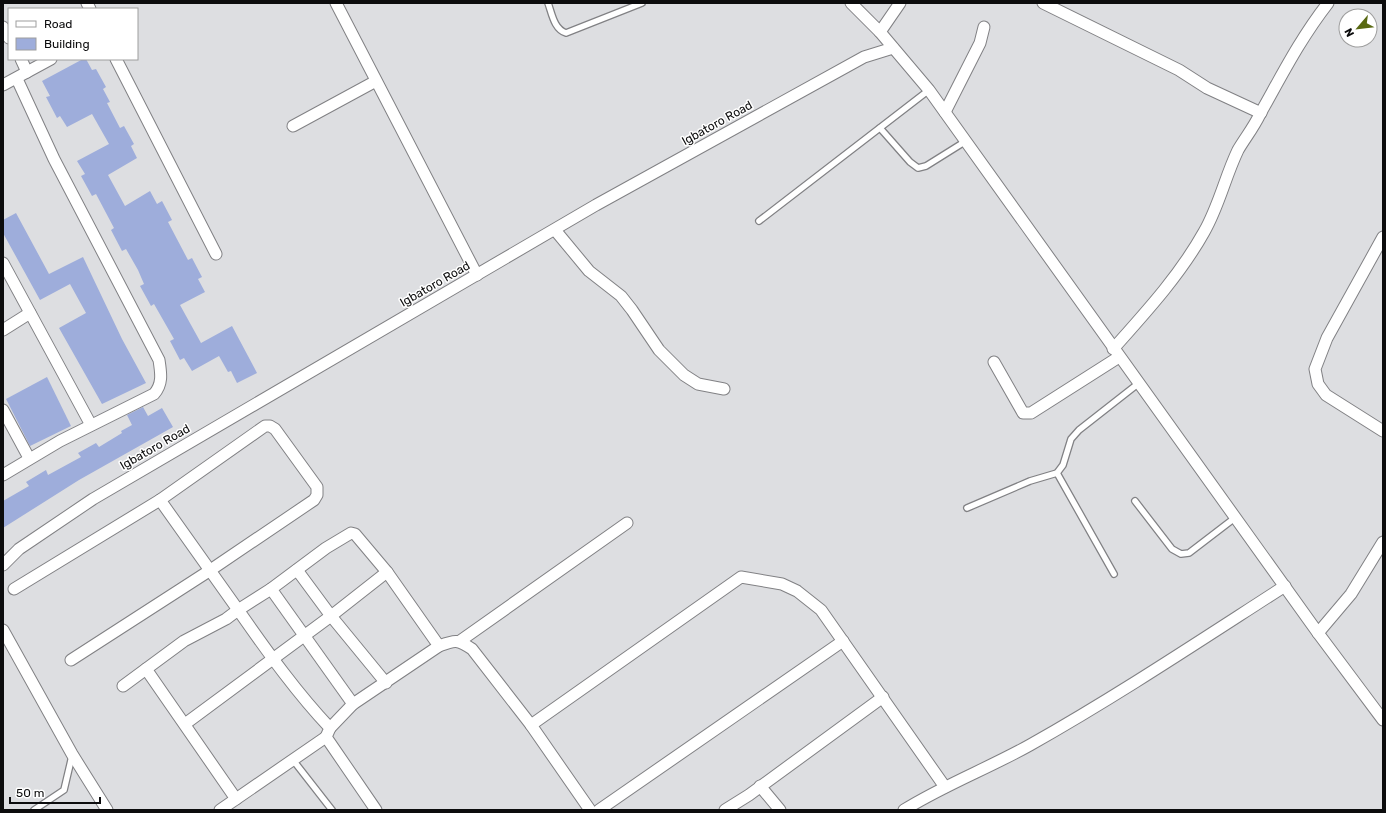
<svg xmlns="http://www.w3.org/2000/svg" width="1386" height="813" font-family="Rubik,sans-serif">
  <rect width="100%" height="100%" fill="#dddee1"/>
  <g fill="#9eaddb">
    <path d="M83 59H86L92 70 96 69 106 87 103 89 110 102 107 103 120 128 124 126 134 144 131 146 137 158 108 175 125 206 150 191 157 204 162 201 172 220 168 222 188 260 192 258 202 277 198 279 205 292 180 305 201 343 232 326 257 373 237 383 231 371 228 372 219 356 192 371 184 358 180 360 170 341 174 339 154 304 151 306 140 286 144 284 138 270 126 249 122 251 111 230 114 228 96 194 92 196 81 176 85 174 77 161 109 144 92 114 67 127 60 116 57 118 46 97 50 96 42 81Z"/>
    <path d="M16 213 49 274 83 257 122 339 146 383 102 404 59 328 86 313 70 284 40 300 3 233V220Z"/>
    <path d="M47 377 71 426 30 446 6 399Z"/>
    <path d="M143 407 148 416 162 408 173 427 79 480 3 528V501L29 486 26 482 46 470 48 475 81 457 78 453 96 443 99 447 122 433 121 431 132 425 127 415Z"/>
  </g>
  <g fill="none" stroke-linecap="round" stroke-linejoin="round">
    <defs>
      <g id="service">
        <path d="M548 3C552 14 554 29 566 33L642 3"/>
        <path d="M880 128 910 162 918 168 926 166 966 141"/>
        <path d="M759 221 929 90"/>
        <path d="M1057 473 1114 574"/>
        <path d="M1135 501 1172 549 1181 554 1189 553 1236 517"/>
        <path d="M967 508 1030 481 1057 473 1063 465 1071 439 1079 430 1139 383"/>
        <path d="M293 760 332 810"/>
        <path d="M34 810 64 790 72 756"/>
      </g>
      <g id="minor">
        <path d="M87 3 90 9"/>
        <path d="M336 3 477 275"/>
        <path d="M851 3 880 32 929 90 1318 633 1383 720"/>
        <path d="M1043 3 1179 70 1207 88 1261 113"/>
        <path d="M3 27 9 38"/>
        <path d="M880 32 900 3"/>
        <path d="M21 59 27 72"/>
        <path d="M116 59 216 254"/>
        <path d="M3 85 51 59"/>
        <path d="M945 112 980 43 984 27"/>
        <path d="M293 126 376 81"/>
        <path d="M555 230 589 271 621 296 632 310 659 350 684 375 698 384 724 389"/>
        <path d="M1383 237 1327 338 1315 369 1318 384 1326 395 1383 431"/>
        <path d="M3 263 91 425"/>
        <path d="M3 330 30 313"/>
        <path d="M1113 349C1146 312 1180 275 1204 232 1219 206 1225 177 1238 150 1245 138 1254 127 1260 114 1282 75 1300 39 1328 3"/>
        <path d="M994 362 1023 413H1031L1119 357"/>
        <path d="M3 410 29 458"/>
        <path d="M3 475 60 441 154 394C163 384 161 373 159 360L54 159 17 79"/>
        <path d="M160 500C187 538 214 576 241 614 269 654 297 693 330 728L326 737 376 810"/>
        <path d="M3 565 19 549 93 499 596 205 864 57 893 48"/>
        <path d="M297 570 331 616 386 683"/>
        <path d="M14 589 160 500 265 426H270L275 429 317 487V495L314 500 209 571 71 660"/>
        <path d="M271 589 353 704"/>
        <path d="M3 630 72 754 107 810"/>
        <path d="M1318 633 1351 594 1383 542"/>
        <path d="M460 641 627 523"/>
        <path d="M146 669 236 799"/>
        <path d="M123 686 184 641 226 619 238 610 271 589 326 548 351 533 355 534 387 572 439 646"/>
        <path d="M185 724 331 616 387 572"/>
        <path d="M531 725 741 577 782 584 797 591 821 610 945 787"/>
        <path d="M330 728 353 704 439 646C455 640 457 639 472 649L531 725 590 810"/>
        <path d="M760 786 780 810"/>
        <path d="M220 810 326 737"/>
        <path d="M599 810 843 641"/>
        <path d="M725 810 749 795 883 697"/>
        <path d="M904 810C944 785 989 768 1030 745 1117 696 1201 640 1285 586"/>
      </g>
    </defs>
    <use href="#service" stroke="#818184" stroke-width="8"/>
    <use href="#minor" stroke="#818184" stroke-width="13"/>
    <use href="#service" stroke="#fff" stroke-width="5.5"/>
    <use href="#minor" stroke="#fff" stroke-width="11"/>
  </g>
  <g text-anchor="middle" stroke-width="3" stroke-linejoin="round" paint-order="stroke">
    <g font-size="12" fill="#0c0c0d" stroke="#fff">
      <text transform="translate(717 123) rotate(-29)" y="4">Igbatoro Road</text>
      <text transform="translate(435 284) rotate(-30)" y="4">Igbatoro Road</text>
      <text transform="translate(155 447) rotate(-30)" y="4">Igbatoro Road</text>
    </g>
  </g>
  <rect width="1386" height="813" fill="none" stroke="#0c0c0d" stroke-width="8"/>
  <rect x="8" y="8" width="130" height="52" fill="#ffffff" stroke="#9e9e9e"/>
  <rect x="16" y="21" width="20" height="6" fill="#ffffff" stroke="#9e9e9e"/>
  <text x="44" y="28" font-size="12" fill="#0c0c0d">Road</text>
  <rect x="16" y="38" width="20" height="12" fill="#9eaddb" stroke="#9e9e9e"/>
  <text x="44" y="48" font-size="12" fill="#0c0c0d">Building</text>
  <g transform="translate(1358 28) rotate(242)"><circle r="19" fill="#ffffff" stroke="#9e9e9e"/>
  <path d="M0-3L7 15L0 10L-7 15Z" fill="#596912"/>
  <text y="-6" font-size="11" font-weight="bold" text-anchor="middle" fill="#0c0c0d">N</text>
  </g>
  <path d="M10 797v6h90v-6" fill="none" stroke="#0c0c0d" stroke-width="2"/>
  <text x="16" y="797" font-size="12" fill="#0c0c0d" stroke="#ffffff" stroke-width="3" paint-order="stroke">50 m</text>
</svg>
